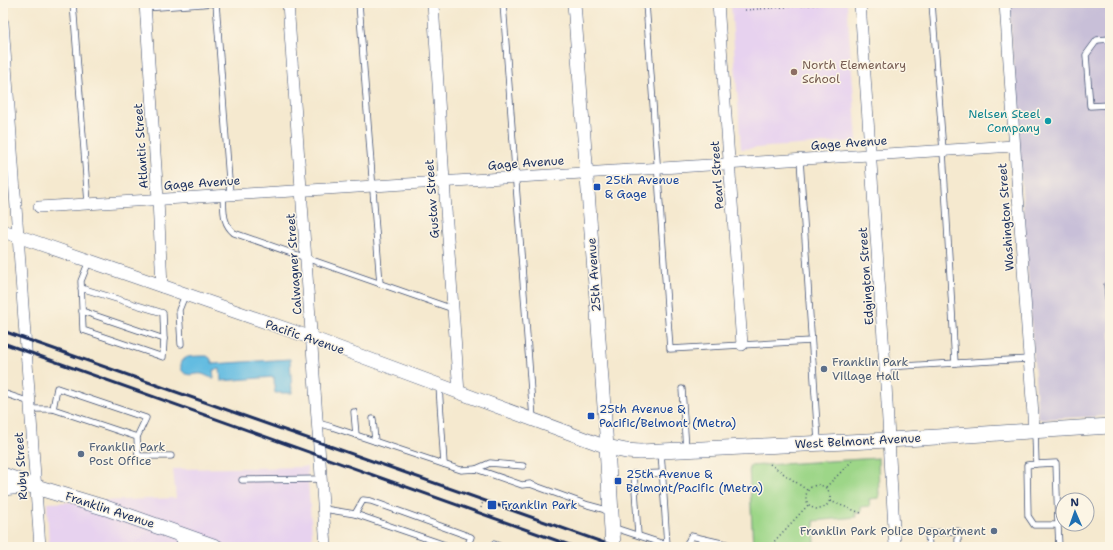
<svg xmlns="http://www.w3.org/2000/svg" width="1113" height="550" font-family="'Shantell Sans',sans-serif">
  <rect width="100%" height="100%" fill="#fcf5e5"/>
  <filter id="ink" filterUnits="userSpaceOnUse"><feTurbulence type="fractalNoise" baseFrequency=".025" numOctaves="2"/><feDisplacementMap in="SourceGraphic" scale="8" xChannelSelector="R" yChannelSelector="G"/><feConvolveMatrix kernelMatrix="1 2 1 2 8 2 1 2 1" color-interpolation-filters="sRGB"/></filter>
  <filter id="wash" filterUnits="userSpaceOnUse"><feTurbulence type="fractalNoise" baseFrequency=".012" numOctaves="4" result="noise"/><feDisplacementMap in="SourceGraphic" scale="16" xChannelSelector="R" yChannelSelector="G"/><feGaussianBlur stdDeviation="0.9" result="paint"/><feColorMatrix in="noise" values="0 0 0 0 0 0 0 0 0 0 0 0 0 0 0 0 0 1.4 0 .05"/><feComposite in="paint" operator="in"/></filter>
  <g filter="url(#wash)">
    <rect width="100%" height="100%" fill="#f5e9cf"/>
    <g fill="#e7d2ef">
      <path d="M731 3H847L857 141 741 149Z"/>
      <path d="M307 467 313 547H53L49 546 47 503 176 498 173 469Z"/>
    </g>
    <path fill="#c8bfd8" d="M1009 3H1110V416L1038 419Z"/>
    <path fill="#9dd688" stroke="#5c8273" d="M878 458 879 498 869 499 870 506 861 507V513H855L856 517 814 521 815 546 753 547 749 466Z"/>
    <path fill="#63bce1" stroke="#3f76a0" d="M207 356 210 358 213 364 290 359 292 393H275L274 377 221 381 220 369 213 370 214 378C209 378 206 375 202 374 197 373 191 376 186 374 178 370 180 359 188 357 194 356 201 356 207 356Z"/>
  </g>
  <g filter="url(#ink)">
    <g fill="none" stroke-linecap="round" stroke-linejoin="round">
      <defs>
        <g id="service">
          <path d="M73 3 88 203"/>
          <path d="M359 3 380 284"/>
          <path d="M503 3 533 419"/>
          <path d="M646 3 670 349 811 341"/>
          <path d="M932 3 943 151 955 363"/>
          <path d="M145 8 216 3 230 194"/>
          <path d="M1110 39 1097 40 1086 55 1090 106 1110 105"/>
          <path d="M3 152 12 156"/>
          <path d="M800 159 818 442"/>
          <path d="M223 195C224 210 222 223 234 233L453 309"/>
          <path d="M1110 285H1107L1110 317"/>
          <path d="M81 288 163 313 164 339 163 357 83 330 81 281 89 261"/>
          <path d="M82 311 164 339"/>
          <path d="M181 344 179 310 185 295"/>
          <path d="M885 367 1029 359"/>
          <path d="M439 386 444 464"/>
          <path d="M682 389 686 449"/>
          <path d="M3 393 30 402"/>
          <path d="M31 409H53L137 437"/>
          <path d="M53 409 57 388 146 418 137 437 138 456H171"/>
          <path d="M354 412 356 435"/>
          <path d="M373 419 375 441"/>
          <path d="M318 423 332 427 461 470 476 469 522 485 530 484 588 505 610 511"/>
          <path d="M1035 432 1036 464 1027 465 1028 516 1034 525H1058L1059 547"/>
          <path d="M661 451 667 545"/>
          <path d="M1036 464 1056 463 1058 525"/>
          <path d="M476 469 490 463 523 466"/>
          <path d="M242 480 322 479"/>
          <path d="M324 509 355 514 363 500 371 501 471 537 467 547"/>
          <path d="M355 514 451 547"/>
          <path d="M612 527 673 547"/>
          <path d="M638 535 634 474 663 473"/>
          <path d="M493 547 494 544 502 547"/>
          <path d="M686 547 691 536 739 547"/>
          <path d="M929 547 928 533 958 531V547"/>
        </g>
        <g id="minor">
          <path d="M145 3 158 199 162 287"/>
          <path d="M288 3 326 547"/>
          <path d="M433 3 444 181 459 393"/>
          <path d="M718 3 742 345"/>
          <path d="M860 3 885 367 895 547"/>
          <path d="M1005 3 1034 430"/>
          <path d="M3 23 40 547"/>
          <path d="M39 207 1014 146"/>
          <path d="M3 490 31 487"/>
          <path d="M182 535 183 547"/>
        </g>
        <path id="tertiary" d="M3 231 312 338 607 447 574 3"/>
        <g id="secondary">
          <path d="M3 475 36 487 106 508 216 547"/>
          <path d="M613 547 607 447 626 451 640 452 889 440 1110 426"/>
        </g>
      </defs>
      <use href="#service" stroke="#3c4b6f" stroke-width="7"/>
      <use href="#minor" stroke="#3c4b6f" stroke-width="12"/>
      <use href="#tertiary" stroke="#3c4b6f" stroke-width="14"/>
      <use href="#secondary" stroke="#3c4b6f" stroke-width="16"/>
      <g stroke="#3c4b6f" stroke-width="1.5" stroke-dasharray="1 3" stroke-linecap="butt">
        <path d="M745 10 838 3"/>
        <path d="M770 464 807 490"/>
        <circle cx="818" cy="497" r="12"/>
        <path d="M826 487 854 459"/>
        <path d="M830 501 861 513"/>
        <path d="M481 508 484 498"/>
        <path d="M769 547 808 505"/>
      </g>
      <use href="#service" stroke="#fff" stroke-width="5.5"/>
      <use href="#minor" stroke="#fff" stroke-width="11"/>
      <use href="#tertiary" stroke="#fff" stroke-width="13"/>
      <use href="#secondary" stroke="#fff" stroke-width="15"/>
      <g stroke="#1b2f5e" stroke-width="3">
        <path d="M3 331 616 547"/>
        <path d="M3 343 575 547"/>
      </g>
    </g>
  </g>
  <circle fill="#8d6e63" stroke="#fcf5e5" stroke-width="1.5" cx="794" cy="72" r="4"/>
  <circle fill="#0f9aa8" stroke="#fcf5e5" stroke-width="1.5" cx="1048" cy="121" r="4"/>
  <g fill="#1a4fb4" stroke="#fcf5e5" stroke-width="1.5">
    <rect x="593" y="183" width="8" height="8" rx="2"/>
    <rect x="587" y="412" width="8" height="8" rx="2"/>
    <rect x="614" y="477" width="8" height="8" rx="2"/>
    <rect x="487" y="500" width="10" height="10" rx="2"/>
  </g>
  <g fill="#5c6f8a" stroke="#fcf5e5" stroke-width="1.5">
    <circle cx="824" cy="369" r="4"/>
    <circle cx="81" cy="454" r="4"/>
    <circle cx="994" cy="531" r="4"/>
  </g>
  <g text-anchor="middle" stroke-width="3" stroke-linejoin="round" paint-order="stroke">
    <g font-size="12" fill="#785e54" stroke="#fcf5e5" text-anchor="start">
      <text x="802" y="69">North Elementary<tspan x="802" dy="14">School</tspan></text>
    </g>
    <g font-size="12" fill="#0d838f" stroke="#fcf5e5" text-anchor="end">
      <text x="1040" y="118">Nelsen Steel<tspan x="1040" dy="14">Company</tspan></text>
    </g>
    <g font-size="12" fill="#1b2f5e" stroke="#fcf5e5">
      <text transform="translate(849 143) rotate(-4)" y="4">Gage Avenue</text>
      <text transform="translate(141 146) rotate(-94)" y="4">Atlantic Street</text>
      <text transform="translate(526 163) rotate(-4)" y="4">Gage Avenue</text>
      <text transform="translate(717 175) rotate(-94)" y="4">Pearl Street</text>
      <text transform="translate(202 183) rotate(-4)" y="4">Gage Avenue</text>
      <text transform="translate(432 199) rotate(-94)" y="4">Gustav Street</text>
      <text transform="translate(1006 217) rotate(-94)" y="4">Washington Street</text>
      <text transform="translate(294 264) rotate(-94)" y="4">Calwagner Street</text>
      <text transform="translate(594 275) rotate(-94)" y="4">25th Avenue</text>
      <text transform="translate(866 276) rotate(-94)" y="4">Edgington Street</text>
      <text transform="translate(305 337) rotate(19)" y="4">Pacific Avenue</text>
      <text transform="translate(858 441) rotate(-3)" y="4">West Belmont Avenue</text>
      <text transform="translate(21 466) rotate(-94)" y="4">Ruby Street</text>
      <text transform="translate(110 510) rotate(18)" y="4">Franklin Avenue</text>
    </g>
    <g font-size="12" fill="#164399" stroke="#fcf5e5" text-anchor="start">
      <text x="605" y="184">25th Avenue<tspan x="605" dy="14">&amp; Gage</tspan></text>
      <text x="599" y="413">25th Avenue &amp;<tspan x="599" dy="14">Pacific/Belmont (Metra)</tspan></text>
      <text x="626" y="478">25th Avenue &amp;<tspan x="626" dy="14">Belmont/Pacific (Metra)</tspan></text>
      <text x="501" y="509">Franklin Park</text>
    </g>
    <g font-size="12" fill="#4e5e75" stroke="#fcf5e5" text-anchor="start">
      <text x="832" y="366">Franklin Park<tspan x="832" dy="14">Village Hall</tspan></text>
      <text x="89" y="451">Franklin Park<tspan x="89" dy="14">Post Office</tspan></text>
      <text x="986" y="535" text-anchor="end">Franklin Park Police Department</text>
    </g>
  </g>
  <rect width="1113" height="550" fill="none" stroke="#fcf5e5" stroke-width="16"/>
  <g transform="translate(1075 512) rotate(358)"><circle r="19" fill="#fcf5e5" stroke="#a2a6af"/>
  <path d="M0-3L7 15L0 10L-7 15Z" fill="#1f6fb2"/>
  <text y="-6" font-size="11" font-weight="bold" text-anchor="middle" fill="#1b2f5e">N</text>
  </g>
</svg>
